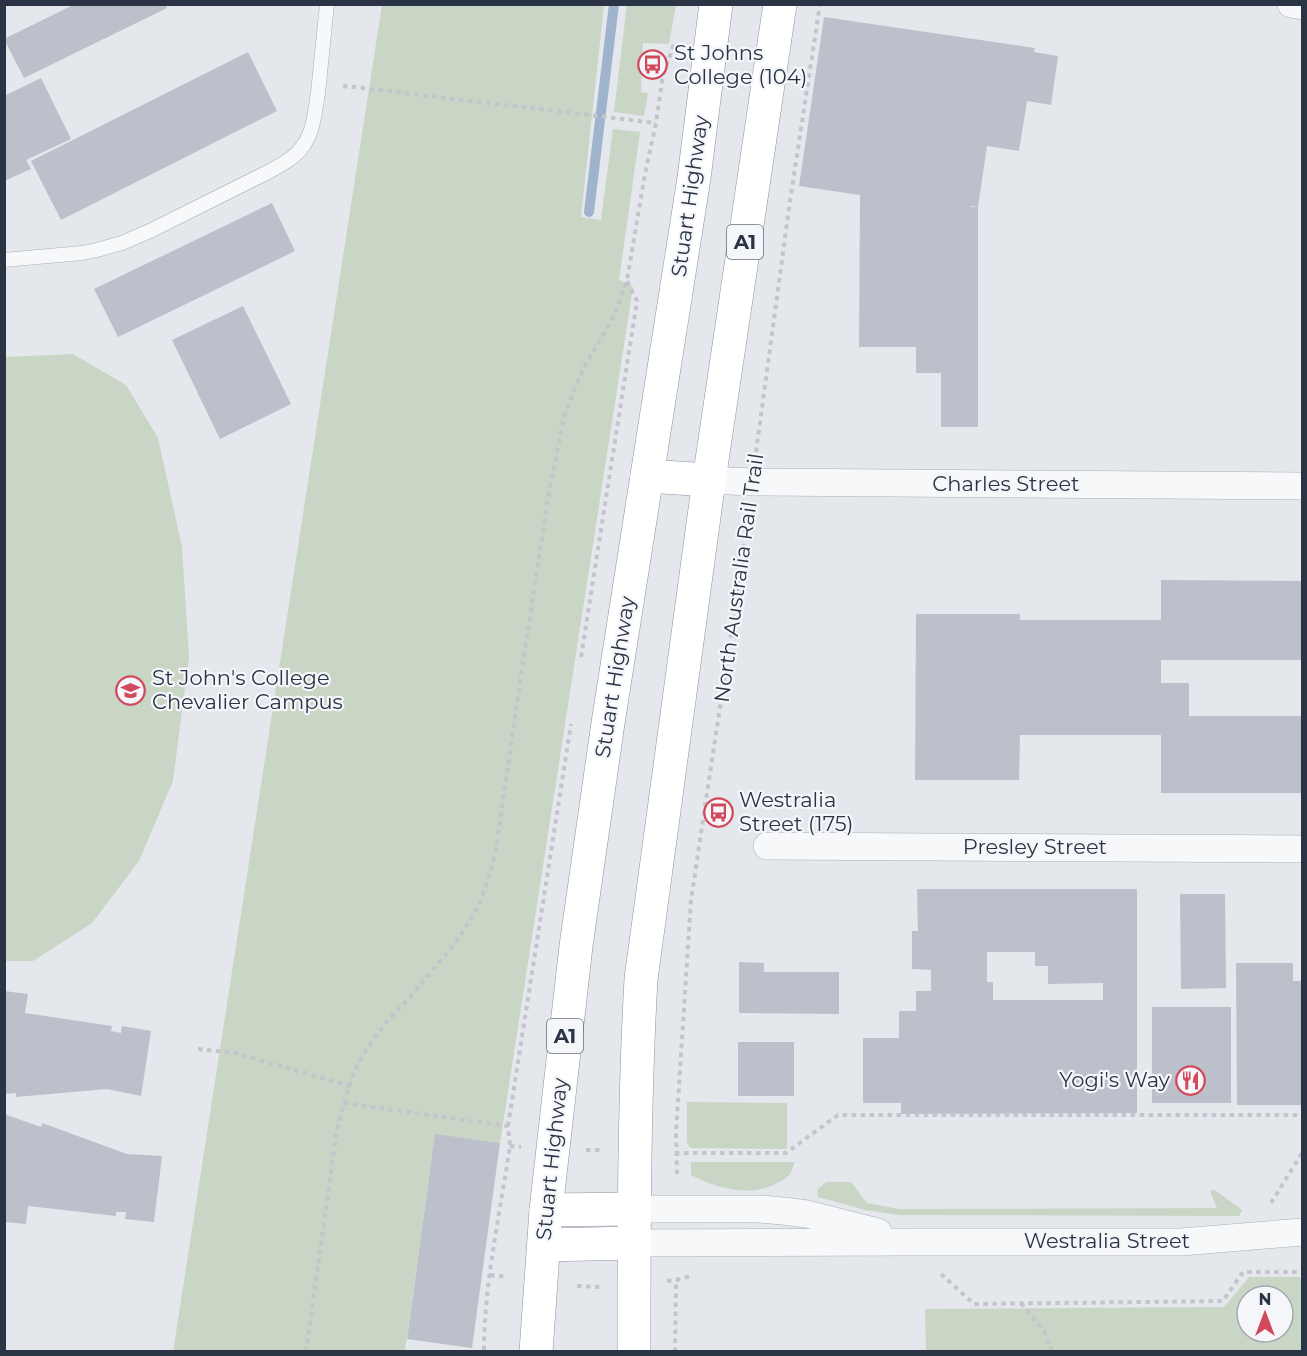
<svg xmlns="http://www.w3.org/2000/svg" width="1307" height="1356" font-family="Montserrat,sans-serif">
  <rect width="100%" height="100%" fill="#e4e7ec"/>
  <g fill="#c9d6c5" fill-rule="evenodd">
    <path d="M627 4 676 5 669 44 643 43 641 92 648 93 644 116 614 112Z"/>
    <path d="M382 5H604L581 217 601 220 613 129 640 132 619 280 633 287 500 1143 435 1135 405 1351 173 1352Z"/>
    <path d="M73 354 126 385 158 438 182 547 189 657 173 781 139 861 92 923 33 961H5V357Z"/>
    <path d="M687 1102 787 1103V1149L690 1148 687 1142Z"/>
    <path d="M691 1162H795C793 1166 792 1172 789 1175 786 1179 781 1181 777 1183 752 1198 715 1188 691 1175Z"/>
    <path d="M826 1182H851L867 1203 899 1209 1217 1208 1210 1191 1215 1190 1242 1210 1239 1216 899 1215 865 1210 818 1197 817 1190Z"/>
    <path d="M1249 1277H1300L1302 1281V1351H926L925 1309 1224 1307ZM1247 1296H1283V1332H1247Z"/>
  </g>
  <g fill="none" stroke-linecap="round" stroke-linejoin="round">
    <path stroke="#9fb4cc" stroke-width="10" d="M589 212 614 4"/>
  </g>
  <g fill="#bbc0ca" fill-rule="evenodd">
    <path d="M75 4H165L167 8 24 78 4 39Z"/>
    <path d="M824 17 1035 48 1034 52 1058 56 1051 105 1027 101 1019 151 987 146 978 207 971 206V207H978V427H941V373H916V347H859L860 195 799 186Z"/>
    <path d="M248 52 277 111 61 220 31 161Z"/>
    <path d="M41 78 71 139 26 160 31 169 4 181V96Z"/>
    <path d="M272 203 295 251 118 337 94 289Z"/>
    <path d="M243 306 291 404 220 439 172 340Z"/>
    <path d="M1161 580 1302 581V660H1161V683H1189V716H1302V793H1161V735H1020L1019 780H915L916 614H1020V620H1161Z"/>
    <path d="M917 889H1137V1113L901 1114V1103H863V1038H899V1011H916V991H931V970L912 969V931H918ZM987 952H1035V966H1048V984L1103 983V1000H993V982H987Z"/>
    <path d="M1180 894H1225L1226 988 1181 989Z"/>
    <path d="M739 962 764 963V972H839V1014L739 1013Z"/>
    <path d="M1236 963H1293V981H1302V1104L1301 1105H1237Z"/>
    <path d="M4 991 28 994 25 1013 112 1026 111 1031 121 1033 122 1026 151 1031 141 1096 107 1089 16 1097V1093L4 1094Z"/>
    <rect x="1152" y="1007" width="79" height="96"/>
    <rect x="738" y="1042" width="56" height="54"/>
    <path d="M4 1114 41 1127 42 1123 127 1154 162 1156 154 1222 125 1219 126 1212H116V1216L28 1206 26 1224 4 1222Z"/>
    <path d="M435 1134 500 1143 472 1348 407 1339Z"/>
  </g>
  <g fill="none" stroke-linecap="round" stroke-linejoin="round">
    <defs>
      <path id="lane" d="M4 260 82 253 97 250 122 243 152 230 270 171C282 164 295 158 303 146 314 131 315 110 318 93 321 63 324 34 327 4"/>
      <g id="street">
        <path d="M1291 4 1302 6"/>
        <path d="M709 480 750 482 1302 486"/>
        <path d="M767 846 1302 849"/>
        <path d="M634 1209H760L783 1211 807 1214 878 1232"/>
        <path d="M634 1243 911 1242H1181L1302 1232"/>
      </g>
      <g id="highway">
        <path d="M647 476 709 480"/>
        <path d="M546 1210 634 1209"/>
        <path d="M544 1245 634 1243"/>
        <path d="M536 1352 546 1210 576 946 608 723 694 178 716 4"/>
        <path d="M634 1352C634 1227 634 1103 641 979L709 480 780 4"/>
      </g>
    </defs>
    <use href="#lane" stroke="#a9aeb7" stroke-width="15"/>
    <use href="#street" stroke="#a9aeb7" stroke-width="28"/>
    <use href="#highway" stroke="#8b94a3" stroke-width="34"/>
    <g stroke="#c2c5cb" stroke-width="4" stroke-dasharray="4.5 4.5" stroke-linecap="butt">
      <path d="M344 88 345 86 656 123"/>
      <path d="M756 452 790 201 820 4"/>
      <path d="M581 657 637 301 627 281"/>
      <path d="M198 1049 235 1053 350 1086"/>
      <path d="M344 1103 508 1126 510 1146C500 1213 484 1284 484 1352"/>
      <path d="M508 1126 571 724"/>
      <path d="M510 1146 521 1147"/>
      <path d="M586 1150H602"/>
      <path d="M675 1153H786L838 1115H1302"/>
      <path d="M677 1174 676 1132 691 900 743 554 746 513"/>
      <path d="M1271 1203 1302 1153"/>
      <path d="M941 1274 974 1304 1223 1301 1243 1272H1302"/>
      <path d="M490 1275 507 1277"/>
      <path d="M667 1281 676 1280 691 1276"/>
      <path d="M577 1286 601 1287"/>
      <path d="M1021 1303 1044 1331 1052 1352"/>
      <path d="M306 1352 337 1129 344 1103 354 1072 361 1058 373 1040 389 1019 411 996 456 942 470 920 480 902 488 880 496 850 519 689 548 498 564 416 583 369 614 316 627 280 645 174 656 123 663 75 675 41"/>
      <path d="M675 1352 676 1280"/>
    </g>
    <use href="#lane" stroke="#f7f8fa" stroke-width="14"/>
    <use href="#street" stroke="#f7f8fa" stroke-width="27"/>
    <use href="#highway" stroke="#fff" stroke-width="33"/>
  </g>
  <defs>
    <symbol id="bus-ring" viewBox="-11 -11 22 22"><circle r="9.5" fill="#f4f6f9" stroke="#d1495b" stroke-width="1.5"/><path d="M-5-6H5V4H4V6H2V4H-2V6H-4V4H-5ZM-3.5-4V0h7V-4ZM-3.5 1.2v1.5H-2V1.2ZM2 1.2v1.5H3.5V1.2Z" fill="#d1495b"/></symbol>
    <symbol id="university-ring" viewBox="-11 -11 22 22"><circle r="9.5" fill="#f4f6f9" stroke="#d1495b" stroke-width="1.5"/><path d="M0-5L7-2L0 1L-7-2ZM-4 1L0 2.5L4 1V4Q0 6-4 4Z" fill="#d1495b"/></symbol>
    <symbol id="restaurant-ring" viewBox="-11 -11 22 22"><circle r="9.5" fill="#f4f6f9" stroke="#d1495b" stroke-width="1.5"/><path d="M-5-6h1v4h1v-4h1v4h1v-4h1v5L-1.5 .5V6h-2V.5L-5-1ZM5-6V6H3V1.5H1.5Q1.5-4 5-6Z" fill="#d1495b"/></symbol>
  </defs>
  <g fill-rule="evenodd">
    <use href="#bus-ring" x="636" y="48" width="33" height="33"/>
    <use href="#university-ring" x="114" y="674" width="33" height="33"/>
    <use href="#bus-ring" x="702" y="796" width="33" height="33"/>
    <use href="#restaurant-ring" x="1174" y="1064" width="33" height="33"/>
  </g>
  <g text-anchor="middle" stroke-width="4.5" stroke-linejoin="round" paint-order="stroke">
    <g fill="#f4f6f9" stroke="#676e7b" stroke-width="1.5">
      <rect x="727" y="225" width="36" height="34" rx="4.5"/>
      <rect x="547" y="1019" width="36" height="34" rx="4.5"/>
    </g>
    <g font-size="20" font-weight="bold" fill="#2b3445">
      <text x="745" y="249">A1</text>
      <text x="565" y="1043">A1</text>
    </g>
    <g font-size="21" fill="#2b3445" stroke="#f4f6f9" text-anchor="start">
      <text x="674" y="60">St Johns<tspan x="674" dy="24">College (104)</tspan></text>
      <text x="152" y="685">St John's College<tspan x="152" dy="24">Chevalier Campus</tspan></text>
      <text x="739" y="807">Westralia<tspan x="739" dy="24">Street (175)</tspan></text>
      <text x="1170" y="1087" text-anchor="end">Yogi's Way</text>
    </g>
    <g font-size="21" fill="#2b3445" stroke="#f4f6f9">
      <text transform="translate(690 196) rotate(-82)" y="7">Stuart Highway</text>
      <text x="1006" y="491">Charles Street</text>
      <text transform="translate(739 578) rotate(-82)" y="7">North Australia Rail Trail</text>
      <text transform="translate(615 677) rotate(-81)" y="7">Stuart Highway</text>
      <text x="1035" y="854">Presley Street</text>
      <text transform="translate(552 1159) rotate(-84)" y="7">Stuart Highway</text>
      <text x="1107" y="1248">Westralia Street</text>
    </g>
  </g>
  <rect width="1307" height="1356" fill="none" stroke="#2b3445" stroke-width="12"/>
  <g transform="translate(1265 1314)"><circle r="28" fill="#f4f6f9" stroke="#a4a8b1" stroke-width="1.5"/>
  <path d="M0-4.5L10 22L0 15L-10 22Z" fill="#d1495b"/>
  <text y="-9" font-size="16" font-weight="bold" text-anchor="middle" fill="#2b3445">N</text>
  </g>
</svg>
